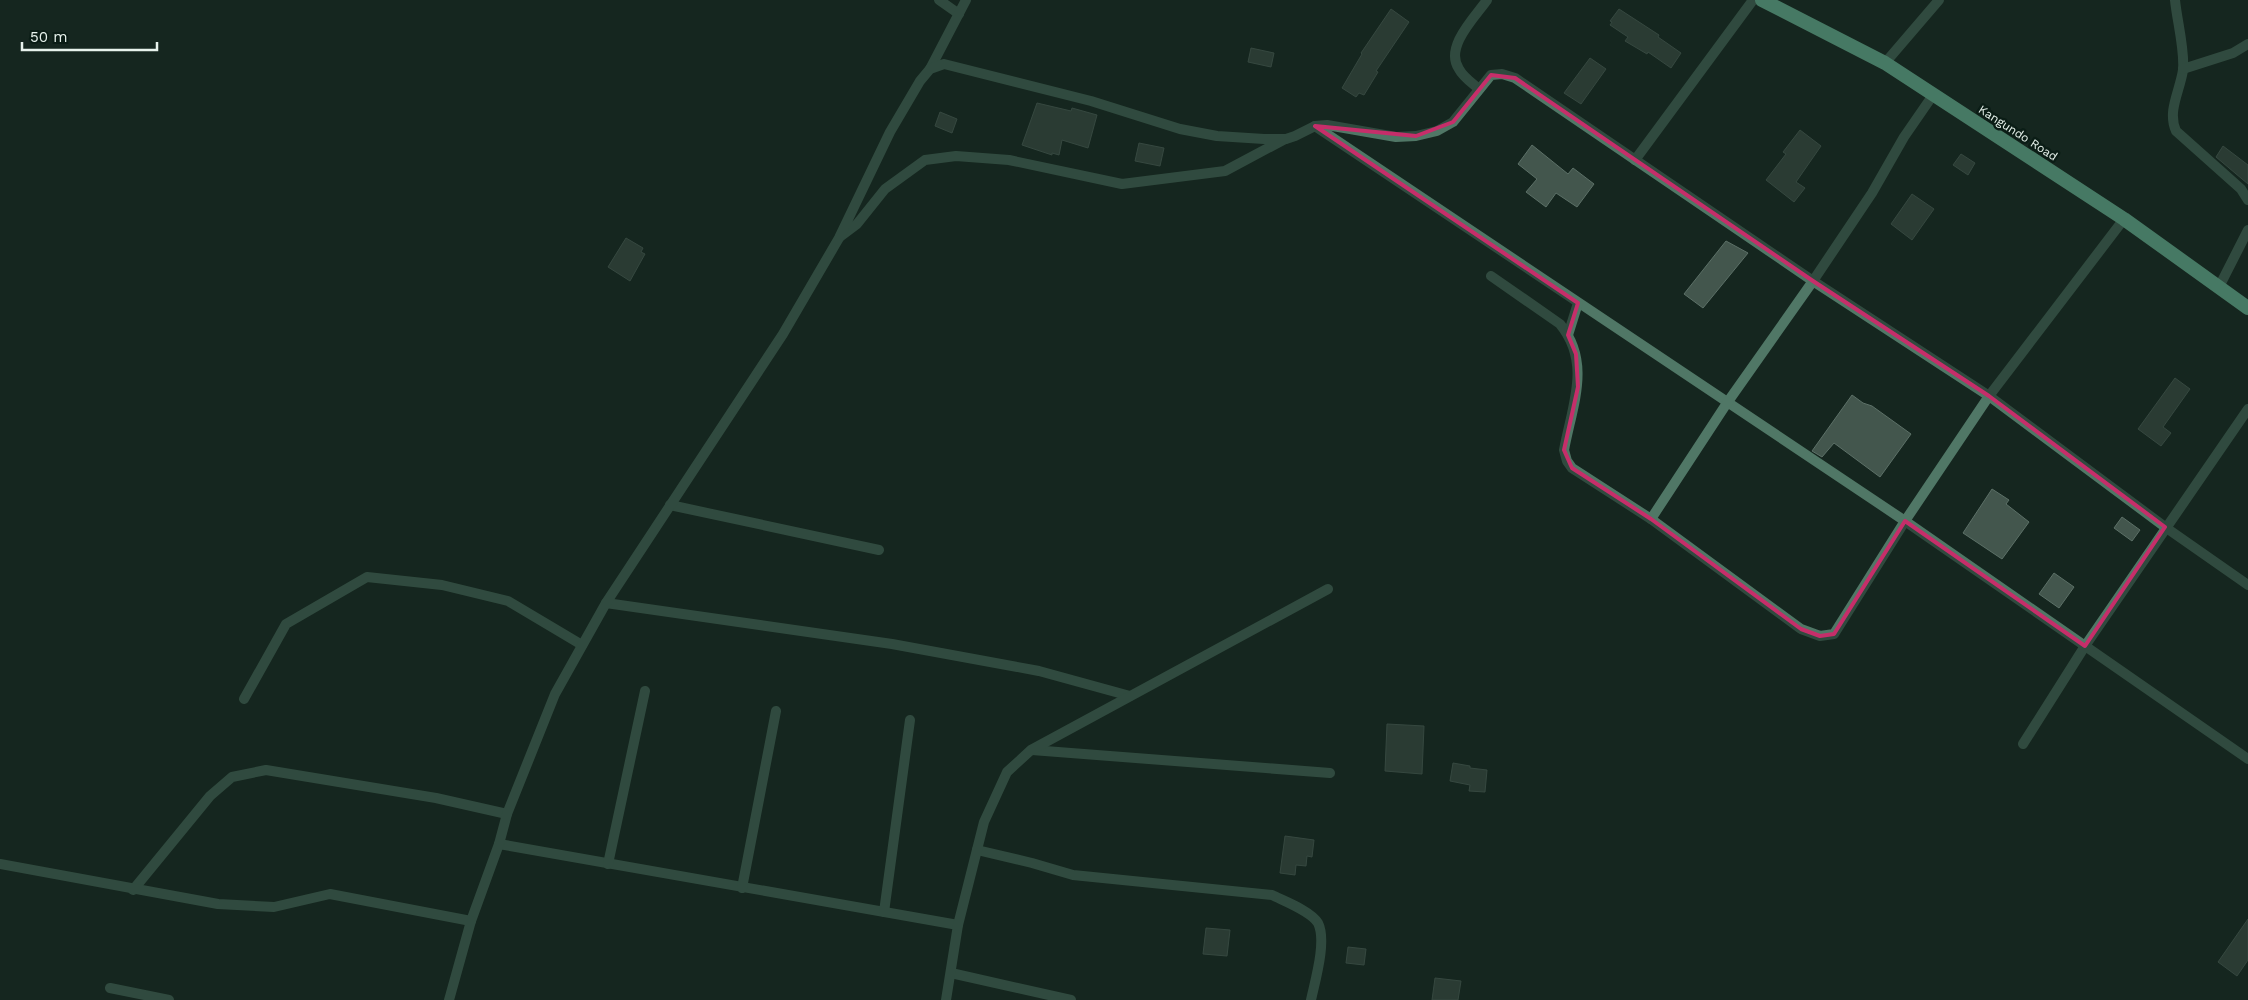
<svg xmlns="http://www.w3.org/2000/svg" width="2248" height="1000" font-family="'Work Sans',sans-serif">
  <rect width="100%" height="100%" fill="#15261f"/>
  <g fill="#43564d" stroke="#5c7067">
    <path d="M1391 9 1409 22 1376 71 1378 72 1364 95 1359 93 1356 97 1342 88 1362 54 1361 53Z"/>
    <path d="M1619 9 1659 35 1658 37 1681 53 1671 68 1648 52 1647 54 1625 41 1628 37 1610 25 1612 22 1610 21Z"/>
    <path d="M1251 48 1274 53 1271 67 1248 62Z"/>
    <path d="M1590 58 1606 69 1581 104 1564 93Z"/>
    <path d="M1037 103 1071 111 1072 108 1097 115 1088 148 1062 140 1059 155 1052 153V155L1022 145Z"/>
    <path d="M940 112 957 119 952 133 935 126Z"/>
    <path d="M1800 130 1821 146 1796 182 1805 188 1794 202 1766 180 1786 154 1783 152Z"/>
    <path d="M1139 143 1164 148 1160 166 1135 161Z"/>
    <path d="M1532 145 1568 174 1573 168 1594 184 1577 207 1556 193 1546 207 1526 192 1537 179 1518 164Z"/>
    <path d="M2223 146 2248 165V184L2216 157Z"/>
    <path d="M1961 154 1975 163 1968 175 1953 165Z"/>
    <path d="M1912 194 1934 209 1912 240 1891 224Z"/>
    <path d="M626 238 643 248 641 252 645 254 630 281 608 267Z"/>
    <path d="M1726 241 1748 253 1703 308 1684 294Z"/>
    <path d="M2175 378 2190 389 2163 427 2171 433 2161 446 2138 429Z"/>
    <path d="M1852 395 1863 403 1872 406 1911 434 1880 477 1834 443 1822 457 1812 451Z"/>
    <path d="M1992 489 2009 500 2006 504 2029 522 2002 559 1963 533Z"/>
    <path d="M2122 517 2140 530 2132 541 2114 528Z"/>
    <path d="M2054 573 2074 587 2059 608 2039 594Z"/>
    <path d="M1387 724 1424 726 1422 774 1385 771Z"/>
    <path d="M1453 763 1470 766V768L1487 770 1485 792 1469 791 1470 785 1450 781Z"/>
    <path d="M1285 836 1314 840 1312 857 1307 856 1306 866 1296 865 1295 875 1280 873Z"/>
    <path d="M2248 919V960L2237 976 2218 962Z"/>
    <path d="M1206 928 1230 930 1227 956 1203 954Z"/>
    <path d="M1348 947 1366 949 1364 965 1346 963Z"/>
    <path d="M1435 978 1461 981 1458 1000H1432Z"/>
  </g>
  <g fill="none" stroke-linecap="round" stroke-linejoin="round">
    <path stroke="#507766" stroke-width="10" d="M1479 89C1472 83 1463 77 1459 69 1444 47 1475 17 1487 0"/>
    <g stroke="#507766" stroke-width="10">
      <path d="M939 0 959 14"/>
      <path d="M2175 0C2177 21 2185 50 2183 70 2180 91 2167 111 2176 131L2241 189 2248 200"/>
      <path d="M1885 63 1939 0"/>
      <path d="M930 69 966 0"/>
      <path d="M2183 69 2233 53 2248 44"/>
      <path d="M1315 126 1905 521 2248 759"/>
      <path d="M1635 160 1753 0"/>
      <path d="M841 236 857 224 885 189 925 160 956 156 1009 160 1122 184 1225 171 1285 139"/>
      <path d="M1491 276 1560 324C1592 363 1572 406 1564 450L1567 461 1572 468 1651 519 1801 629 1820 636 1834 634 1905 521 1989 396 2124 219"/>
      <path d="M2219 287 2248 230"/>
      <path d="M1568 335 1578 303"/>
      <path d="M670 505 879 550"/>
      <path d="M1651 519 1727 403 1813 281 1872 193 1904 137 1933 95"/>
      <path d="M606 603 892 644 1039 671 1130 696"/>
      <path d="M244 699 286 624 367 577 442 585 508 601 582 645"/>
      <path d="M2023 744 2085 646 2248 409"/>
      <path d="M1032 750 1330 773"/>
      <path d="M499 844 958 925"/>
      <path d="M977 850 1032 863 1073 875 1272 895C1284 901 1311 911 1318 923 1327 941 1315 981 1311 1000"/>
      <path d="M608 864 645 691"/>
      <path d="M742 888 776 711"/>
      <path d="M133 890 210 796 232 777 266 770 436 798 507 814"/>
      <path d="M884 912 910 720"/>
      <path d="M471 921 499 844 507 814 555 694 606 603 783 334 839 238 890 132 920 81 930 69 944 64 1091 101 1180 129 1217 136 1264 139H1286L1295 136 1315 126 1327 125 1396 137 1416 136 1437 131 1453 122 1491 75 1502 74 1515 78 1813 281 1989 396 2165 527 2248 585"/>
      <path d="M951 973 1071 1000"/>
      <path d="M110 988 169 1000"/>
      <path d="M946 1000 958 925 984 822 1007 772 1031 750 1328 589"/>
    </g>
    <path stroke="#507766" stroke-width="10" d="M0 864 218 904 274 907 330 894 471 921 449 1000"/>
    <path stroke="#82deb8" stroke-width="14" d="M1762 0 1885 63 2124 219 2248 308"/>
  </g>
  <path d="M0 0H2248V1000H0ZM1491 75 1515 78 1813 281 1989 396 2165 527 2085 646 1905 521 1834 634 1820 636 1801 629 1651 519 1572 468 1564 450 1578 387 1576 354 1568 335 1578 303 1315 126 1416 136 1453 122Z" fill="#15261f" fill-opacity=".55" fill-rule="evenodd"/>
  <path fill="none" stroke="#c62e6a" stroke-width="4" stroke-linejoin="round" d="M1491 75 1515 78 1813 281 1989 396 2165 527 2085 646 1905 521 1834 634 1820 636 1801 629 1651 519 1572 468 1564 450 1578 387 1576 354 1568 335 1578 303 1315 126 1416 136 1453 122Z"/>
  <g text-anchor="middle" stroke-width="5" stroke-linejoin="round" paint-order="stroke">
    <g font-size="12" fill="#e7f2ec" stroke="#0b1d16">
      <text transform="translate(2018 133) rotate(33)" y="4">Kangundo Road</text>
    </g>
  </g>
  <path d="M22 42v8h135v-8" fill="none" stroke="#e7f2ec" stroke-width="2.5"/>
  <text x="30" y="42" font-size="15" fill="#e7f2ec" stroke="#0b1d16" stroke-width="4" paint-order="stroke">50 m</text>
</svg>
